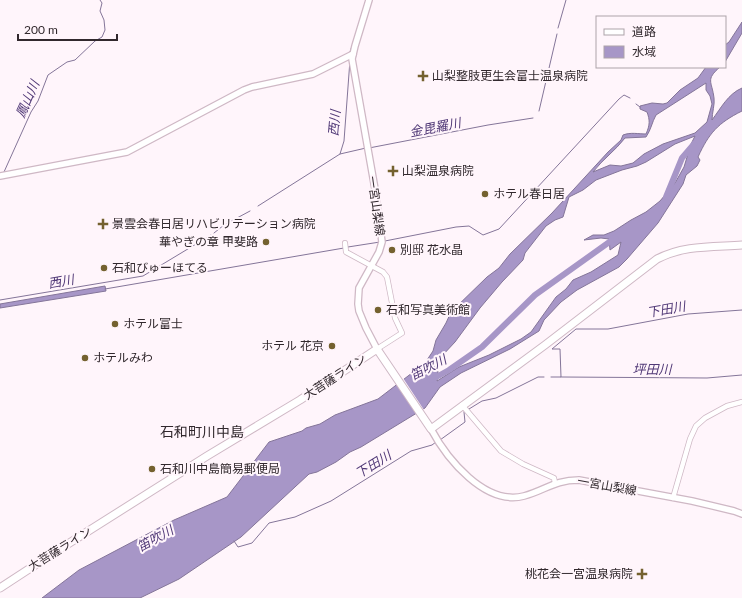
<svg xmlns="http://www.w3.org/2000/svg" width="742" height="598" font-family="Lato,'Noto Sans JP',sans-serif">
  <rect width="100%" height="100%" fill="#fff5fb"/>
  <g fill="#a796c7" stroke="#847599" fill-rule="evenodd">
    <path d="M742 22V33L725 62V45L729 42Z"/>
    <path d="M706 67H720C705 80 712 81 714 98 715 104 712 113 712 120 721 108 728 94 742 88V111C718 123 709 133 698 157L700 160 697 166 686 175 683 184 658 223 627 259 619 267 577 290 561 302 544 320 539 331 510 349 461 373 440 387 425 408 361 447 350 452 336 462 317 472 309 474 241 537 179 579 140 598H42L79 570 174 520 227 497 269 442 302 431 306 428 320 424 335 415 378 399 425 363 433 351 436 340 446 323 451 312 487 277 499 268 510 254 552 213 608 152 621 140 623 135C631 132 638 134 646 134 650 125 650 120 647 112L640 109V106L652 103 663 104 667 103 680 90 698 78ZM706 83V90L710 96 712 104 707 122 695 133 663 144 644 154 633 163 621 166 610 165 593 172C603 159 615 151 625 138L646 137C651 130 652 122 656 115ZM695 136 691 144 684 167 675 183 660 201 646 212 631 220 614 231 604 235H593L584 240 601 238 609 239 610 250 621 242 618 255 591 272 573 280 566 289 556 297 531 332 521 339 489 355 459 367 437 381 438 372 436 366 441 357 455 342 480 308 502 282 523 260 525 253 546 226 555 220 563 217 569 197 583 190 596 180 622 170 637 166 646 162 675 144Z"/>
    <path d="M105 286 106 291 0 308V304Z"/>
  </g>
  <path fill="#fff5fb" d="M403 378 424 410 417 415 396 382Z"/>
  <g fill="none" stroke-linecap="round" stroke-linejoin="round">
    <g stroke="#847599" stroke-width="1">
      <path d="M558 28 566 0"/>
      <path d="M353 43 366 0"/>
      <path d="M350 52 352 46"/>
      <path d="M636 104 640 107"/>
      <path d="M539 111 557 34"/>
      <path d="M369 148 488 125 533 118"/>
      <path d="M340 154 344 141 350 60"/>
      <path d="M4 172 31 112 38 101 48 75 67 62 75 60 95 41 102 37 105 30 104 20 100 11 102 3 100 0"/>
      <path d="M258 206 340 154 366 148"/>
      <path d="M214 233 224 225 250 211"/>
      <path d="M385 241 456 227 469 226 483 235 499 229 619 99 624 95 630 98"/>
      <path d="M348 247 380 242"/>
      <path d="M105 289 344 248"/>
      <path d="M0 300 143 276 211 235"/>
      <path d="M551 377H561L560 349H552L576 329H608L688 314 742 310"/>
      <path d="M561 377 707 378 742 375"/>
      <path d="M469 409 482 401 496 398 538 377H544"/>
      <path d="M440 440 465 422 464 412"/>
      <path d="M234 541 238 547 252 543 269 523 295 517 331 501 411 451 432 445 436 442"/>
    </g>
    <g stroke="#a796c7" stroke-width="6">
      <path d="M666 197 682 158 694 144"/>
      <path d="M431 380 449 370 482 347 535 295 615 238"/>
    </g>
    <defs>
      <g id="minor">
        <path d="M345 243 346 252 383 272 387 277 395 318 402 333 377 349"/>
        <path d="M462 405 501 451 523 464 554 478 555 483"/>
        <path d="M673 498 690 439 696 426 705 418 727 406 742 402"/>
      </g>
      <g id="major">
        <path d="M369 0 355 46 352 59 375 189 382 242 379 252 359 288 358 304 359 311 366 328 377 349"/>
        <path d="M0 176 127 152 244 90 252 87 313 74 353 54"/>
        <path d="M431 429C447 459 485 506 524 496 546 490 554 480 579 480L692 501 734 511 742 514"/>
      </g>
      <path id="highway" d="M0 588 52 554 207 456 300 400 377 349 431 429 545 345 657 259C683 245 713 247 742 245"/>
    </defs>
    <use href="#minor" stroke="#cfb8c5" stroke-width="6"/>
    <use href="#major" stroke="#cfb8c5" stroke-width="8"/>
    <use href="#highway" stroke="#cfb8c5" stroke-width="9"/>
    <use href="#minor" stroke="#fff" stroke-width="4.5"/>
    <use href="#major" stroke="#fff" stroke-width="5.5"/>
    <use href="#highway" stroke="#fff" stroke-width="7"/>
  </g>
  <g fill="#74612f" stroke="#fff5fb" stroke-width="1.5">
    <path d="M421 70h4v4h4v4h-4v4h-4v-4h-4v-4h4z"/>
    <path d="M391 165h4v4h4v4h-4v4h-4v-4h-4v-4h4z"/>
    <circle cx="485" cy="194" r="4"/>
    <path d="M101 218h4v4h4v4h-4v4h-4v-4h-4v-4h4z"/>
    <circle cx="266" cy="242" r="4"/>
    <circle cx="392" cy="250" r="4"/>
    <circle cx="104" cy="268" r="4"/>
    <circle cx="378" cy="310" r="4"/>
    <circle cx="115" cy="324" r="4"/>
    <circle cx="332" cy="346" r="4"/>
    <circle cx="85" cy="358" r="4"/>
    <circle cx="152" cy="469" r="4"/>
    <path d="M640 568h4v4h4v4h-4v4h-4v-4h-4v-4h4z"/>
  </g>
  <g text-anchor="middle" stroke-width="4" stroke-linejoin="round" paint-order="stroke">
    <g font-size="12" fill="#31282d" stroke="#fff5fb" text-anchor="start">
      <text x="432" y="80">山梨整肢更生会富士温泉病院</text>
      <text x="402" y="175">山梨温泉病院</text>
      <text x="493" y="198">ホテル春日居</text>
      <text x="112" y="228">景雲会春日居リハビリテーション病院</text>
      <text x="258" y="246" text-anchor="end">華やぎの章 甲斐路</text>
      <text x="400" y="254">別邸 花水晶</text>
      <text x="112" y="272">石和びゅーほてる</text>
      <text x="386" y="314">石和写真美術館</text>
      <text x="123" y="328">ホテル富士</text>
      <text x="324" y="350" text-anchor="end">ホテル 花京</text>
      <text x="93" y="362">ホテルみわ</text>
      <text x="160" y="473">石和川中島簡易郵便局</text>
      <text x="633" y="578" text-anchor="end">桃花会一宮温泉病院</text>
    </g>
    <g font-size="12" fill="#31282d" stroke="#fff5fb">
      <text transform="translate(376 206) rotate(82)" y="4">一宮山梨線</text>
      <text transform="translate(335 377) rotate(-33)" y="4">大菩薩ライン</text>
      <text transform="translate(607 486) rotate(10)" y="4">一宮山梨線</text>
      <text transform="translate(60 549) rotate(-32)" y="4">大菩薩ライン</text>
    </g>
    <g font-size="13" font-style="italic" fill="#513977" stroke="#fff5fb">
      <text transform="translate(27 99) rotate(-66)" y="5">鳳山川</text>
      <text transform="translate(334 123) rotate(-85)" y="5">西川</text>
      <text transform="translate(435 127) rotate(-11)" y="5">金毘羅川</text>
      <text transform="translate(61 281) rotate(-10)" y="5">西川</text>
      <text transform="translate(666 309) rotate(-10)" y="5">下田川</text>
      <text transform="translate(428 367) rotate(-27)" y="5">笛吹川</text>
      <text x="652" y="374">坪田川</text>
      <text transform="translate(373 464) rotate(-32)" y="5">下田川</text>
      <text transform="translate(155 538) rotate(-29)" y="5">笛吹川</text>
    </g>
    <g font-size="14" fill="#31282d" stroke="#fff5fb">
      <text x="202" y="437">石和町川中島</text>
    </g>
  </g>
  <rect x="596" y="16" width="130" height="52" fill="#fff5fb" stroke="#ada3a9"/>
  <rect x="604" y="29" width="20" height="6" fill="#ffffff" stroke="#ada3a9"/>
  <text x="632" y="36" font-size="12" fill="#31282d">道路</text>
  <rect x="604" y="46" width="20" height="12" fill="#a796c7" stroke="#ada3a9"/>
  <text x="632" y="56" font-size="12" fill="#31282d">水域</text>
  <path d="M18 34v6h99v-6" fill="none" stroke="#31282d" stroke-width="2"/>
  <text x="24" y="34" font-size="12" fill="#31282d" stroke="#fff5fb" stroke-width="3" paint-order="stroke">200 m</text>
</svg>
